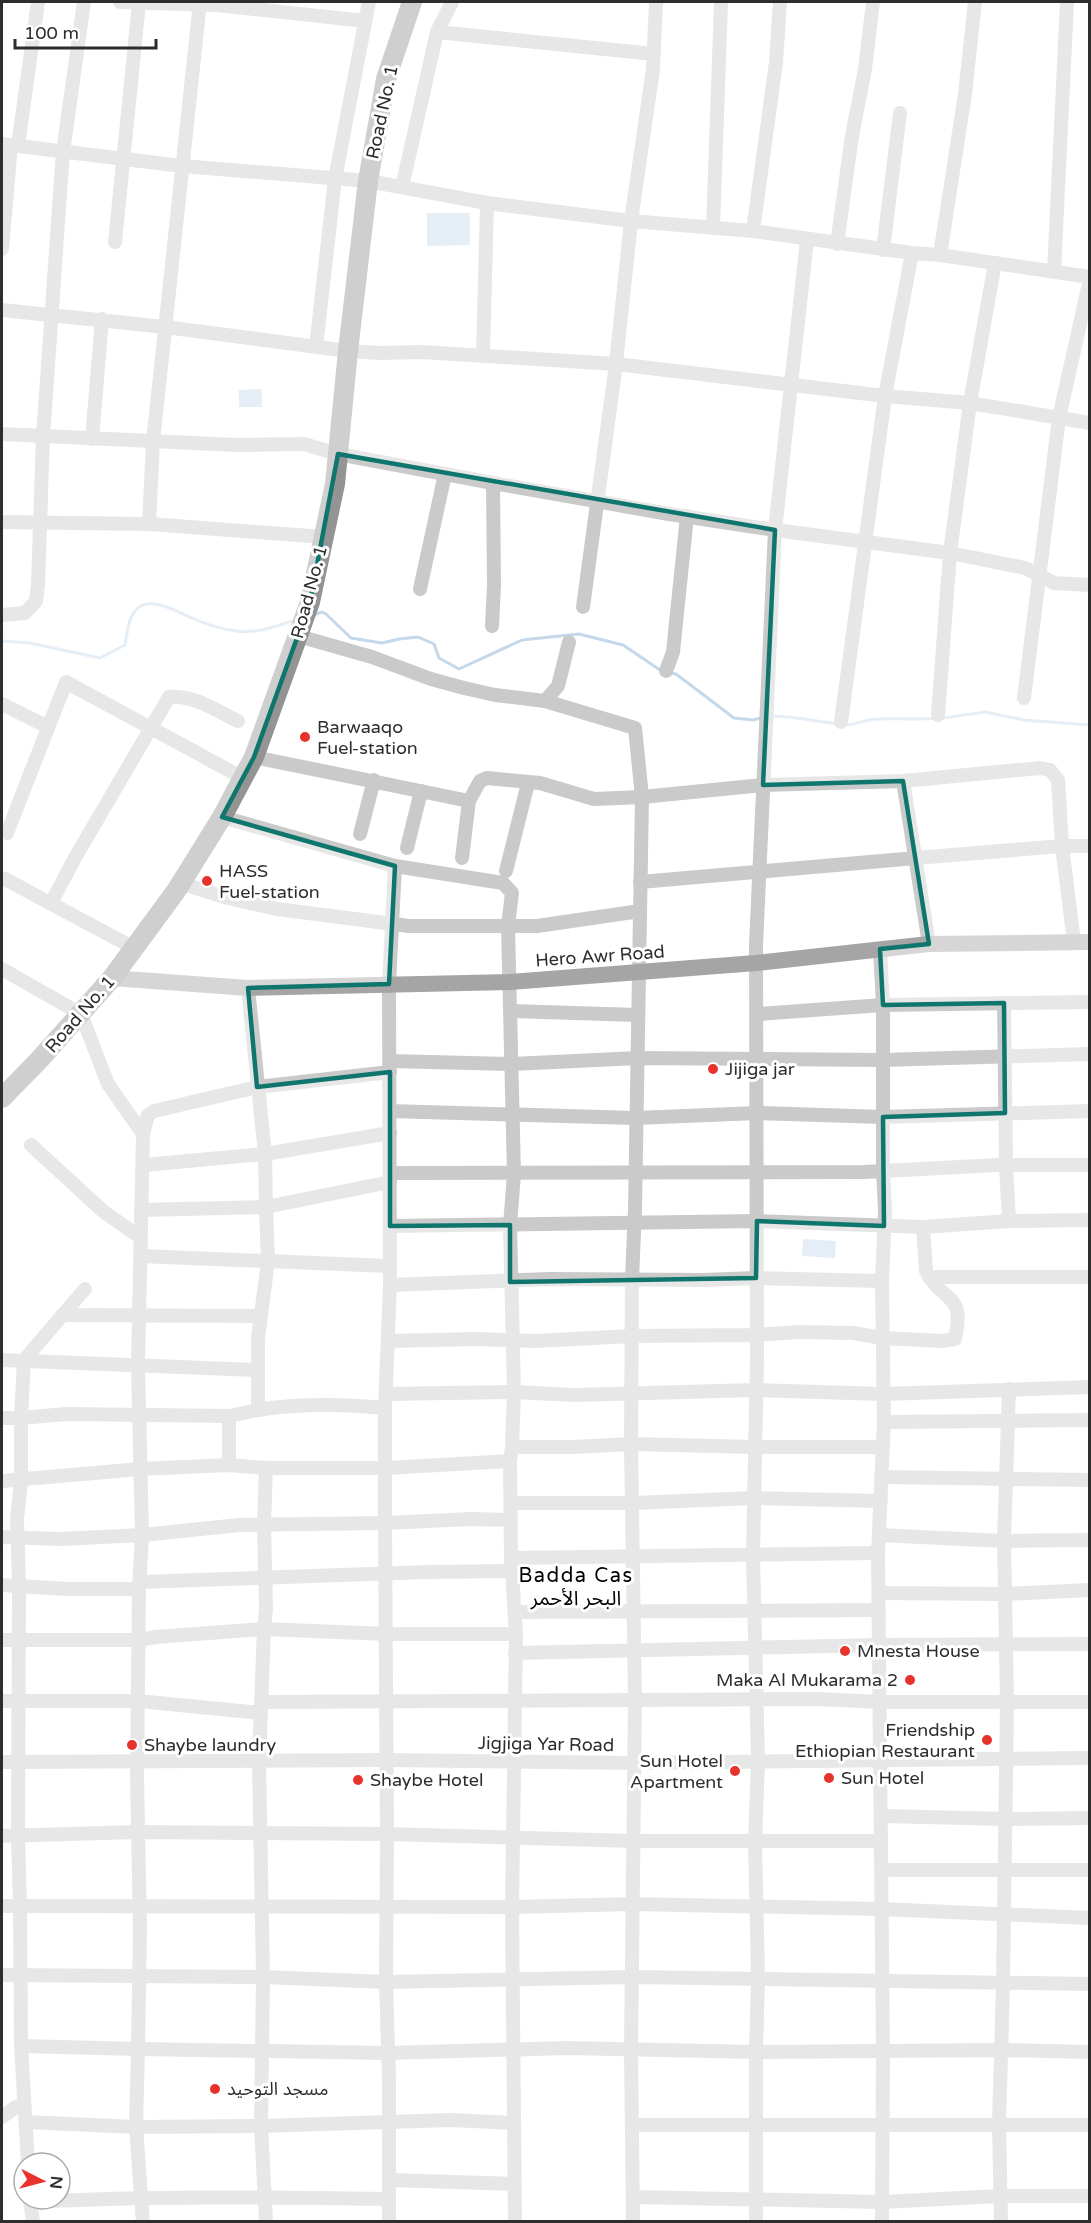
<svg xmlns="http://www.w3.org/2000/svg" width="1091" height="2223" font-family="'Varela Round','Noto Sans Arabic',sans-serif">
  <rect width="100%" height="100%" fill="#fff"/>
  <g fill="#c5d8eb">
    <path d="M427 213H470V245L427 246Z"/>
    <path d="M262 389V407H239V390Z"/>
    <path d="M803 1239 836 1241 835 1258 802 1256Z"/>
  </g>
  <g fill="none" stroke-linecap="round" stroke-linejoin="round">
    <g stroke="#c5d8eb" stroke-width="3">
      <path d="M313 615 322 612 326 614 351 638 382 643 399 639 418 637 434 644 439 658 459 669 522 640 579 634 623 645 663 672"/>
      <path d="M2 641 30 643 100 658 125 645C127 637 127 626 131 618 143 590 175 611 192 618 205 624 222 629 236 631 256 634 277 626 295 620"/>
      <path d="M669 673 676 674 734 718 753 720 761 718"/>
      <path d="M771 716 790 717 838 724"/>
      <path d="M943 718 985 712 1024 720 1090 725"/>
      <path d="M845 725C856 725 866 719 878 719 897 718 916 720 936 718"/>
    </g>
    <g stroke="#cacaca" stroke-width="14">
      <path d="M120 2 216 5 365 21"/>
      <path d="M437 32 654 54"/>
      <path d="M2 144 182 166 368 181 487 203 631 221 753 231 912 253 940 255 1090 277"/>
      <path d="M18 146 38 2"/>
      <path d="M402 187 437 32 452 2"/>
      <path d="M713 228 721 2"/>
      <path d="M753 231 776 62 780 2"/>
      <path d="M115 242 139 3"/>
      <path d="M837 244 852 136 865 69 873 2"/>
      <path d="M2 249 11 145"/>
      <path d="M883 250 900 113"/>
      <path d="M940 255 965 94 975 2"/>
      <path d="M1054 272 1067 2"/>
      <path d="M2 310 165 327 348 351 380 353 422 352 616 364 885 396 970 403 1090 423"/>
      <path d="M316 347 335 179 369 2"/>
      <path d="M483 356 487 203"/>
      <path d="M2 434 237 445 304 444 338 454 493 483 669 514 775 530 950 553 1025 568 1054 583 1090 585"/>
      <path d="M92 439 102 319"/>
      <path d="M2 522 149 524 324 537"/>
      <path d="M149 524 153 442 200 2"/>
      <path d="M420 589 445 474"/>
      <path d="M583 607 616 364 631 221 653 69 656 2"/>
      <path d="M2 615 25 613 36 601 38 585 43 436 63 152 84 2"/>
      <path d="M492 626 494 585 493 483"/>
      <path d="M298 636 372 657 431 679 464 688 495 695 545 701 558 686 569 642"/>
      <path d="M666 671 673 652 687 516"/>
      <path d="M1024 698 1059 418 1090 279"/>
      <path d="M545 701 635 728 642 797 635 1209 632 1279 631 1444 635 1700 631 2050 633 2222"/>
      <path d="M2 704 48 727"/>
      <path d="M938 715 950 553 970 403 995 263"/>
      <path d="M841 722 885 396 912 253"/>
      <path d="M254 757 469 801"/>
      <path d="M903 781 929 944"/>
      <path d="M222 817 395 866 503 883 512 893 508 926 514 1174 510 1225 514 1392 512 1447 510 1461 511 1558 516 1634 512 1907 515 2222"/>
      <path d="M7 833 66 682 243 778"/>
      <path d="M360 834 374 780"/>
      <path d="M407 848 421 791"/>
      <path d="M462 858 469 801 480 781 487 778 540 783 594 799 642 797 763 785 903 781 1040 768 1050 770 1058 780 1062 846 1074 942"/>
      <path d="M506 871 528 783"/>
      <path d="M5 879 134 948"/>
      <path d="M640 882 916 858 1062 846H1090"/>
      <path d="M180 883 228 898 277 909 409 926H537L640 911"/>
      <path d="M51 903 76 856 169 697C192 694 217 711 238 721"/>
      <path d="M880 949 883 1005V1171L885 1210 882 1281 884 1422 878 1553 883 2051 882 2222"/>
      <path d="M2 969 81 1014 108 1084 143 1134"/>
      <path d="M248 988 265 1154 266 1207 268 1261 258 1338V1410C301 1403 342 1404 385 1408"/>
      <path d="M1004 1003 1006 1165 1009 1221"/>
      <path d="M511 1011 638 1015"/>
      <path d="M757 1014 883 1005 1090 1002"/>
      <path d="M390 1061 512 1064 638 1058 882 1060 1090 1054"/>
      <path d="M390 1072 257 1087 154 1111 148 1115 143 1134 138 1365 142 1535 139 1589 137 1775 140 1929 138 2049 387 2053 567 2048 756 2052 1001 2050 1090 2052"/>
      <path d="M389 1111 636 1118 758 1113 883 1117 1090 1111"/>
      <path d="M31 1145 104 1212 140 1237"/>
      <path d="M144 1165 265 1154 390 1133"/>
      <path d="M390 1173 864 1172 998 1165H1090"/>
      <path d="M141 1210 266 1207 390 1182"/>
      <path d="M390 1226 757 1221 923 1227 1009 1221 1090 1220"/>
      <path d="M140 1256 389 1266"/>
      <path d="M929 1277H1090"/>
      <path d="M390 1285 550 1279 703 1280 756 1278 882 1281"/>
      <path d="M62 1315 260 1316"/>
      <path d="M389 1341 476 1339 534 1341 633 1336 756 1335 798 1332 853 1333 882 1338 942 1341 955 1339C966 1290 942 1304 926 1271L923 1227"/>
      <path d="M2 1360 257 1370"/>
      <path d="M386 1394 514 1392 575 1395 756 1390 883 1394 1090 1387"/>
      <path d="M229 1416V1465"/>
      <path d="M2 1418H21L24 1360 85 1289"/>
      <path d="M884 1422 1090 1420"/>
      <path d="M512 1447H573L631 1444 754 1447H882"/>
      <path d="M881 1477 1090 1480"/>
      <path d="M2 1481 140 1469 229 1465 266 1468H386L510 1461"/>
      <path d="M511 1503H633L754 1498 881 1501"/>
      <path d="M879 1535 1004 1541 1090 1540"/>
      <path d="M2 1537 61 1539 142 1535 239 1525 385 1523 471 1519 511 1520"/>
      <path d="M511 1558 878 1553"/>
      <path d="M140 1582 429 1572 512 1571"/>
      <path d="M2 1585 67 1589H139"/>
      <path d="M879 1593 1004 1594 1090 1590"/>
      <path d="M515 1612 879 1610"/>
      <path d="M2 1640H139L156 1637 264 1629 387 1634H516"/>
      <path d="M515 1653 880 1645 1090 1644"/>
      <path d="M2 1701H138L261 1713"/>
      <path d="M261 1702 817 1699 881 1702H1090"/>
      <path d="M2 1762 386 1760 635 1763 1090 1758"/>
      <path d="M882 1816 1006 1819 1090 1818"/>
      <path d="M2 1836 137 1832 387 1834 634 1841H881"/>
      <path d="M882 1870H1090"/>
      <path d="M2 1906 512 1907 632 1904 881 1909 1090 1918"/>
      <path d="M2 1975 263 1977 386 1982 632 1977 1090 1984"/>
      <path d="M21 2046 138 2049 136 2127 143 2222"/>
      <path d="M2 2117 16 2107 24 2104"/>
      <path d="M26 2122 136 2127 261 2126 451 2120 514 2123"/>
      <path d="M632 2125H1090"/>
      <path d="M28 2163 21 2046 20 1906 18 1835 19 1585 17 1519 21 1481V1418L66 1414 229 1416 258 1410"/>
      <path d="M390 2180 515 2184"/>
      <path d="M633 2197 882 2202 1000 2196H1090"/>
      <path d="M30 2199 33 2222"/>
      <path d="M30 2202C150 2196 269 2197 388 2199"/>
      <path d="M266 2222 261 2126 263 1977 259 1761 264 1629 266 1609 264 1524 266 1468"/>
      <path d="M389 2222V2080L386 1982 387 1834 385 1523V1408L390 1285 389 984 395 866"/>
      <path d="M756 2222V2052L758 1977 755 1841 758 1761 753 1555 757 1357 756 945 775 530 807 240"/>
      <path d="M1001 2222 999 2124 1003 1984 1007 1703 1004 1541 1009 1389"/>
    </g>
    <path stroke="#a5a5a5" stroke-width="16" d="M112 978 248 988 510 982 756 963 929 944 1090 942"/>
    <path stroke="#949494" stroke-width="20" d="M2 1098 40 1059 112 978 176 891 222 817 254 757 310 602 335 484 348 351 368 181 386 79 412 2"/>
  </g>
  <path d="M0 0H1091V2223H0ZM338 454 775 530 763 785 903 781 929 944 880 949 883 1005 1004 1003 1005 1113 883 1117 884 1226 757 1221 756 1278 510 1282V1225L390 1226V1072L257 1087 248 988 389 984 395 866 222 817 254 757 310 602Z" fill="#fff" fill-opacity=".55" fill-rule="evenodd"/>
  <path fill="none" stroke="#0f766e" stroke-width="4.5" stroke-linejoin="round" d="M338 454 775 530 763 785 903 781 929 944 880 949 883 1005 1004 1003 1005 1113 883 1117 884 1226 757 1221 756 1278 510 1282V1225L390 1226V1072L257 1087 248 988 389 984 395 866 222 817 254 757 310 602Z"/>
  <g fill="#e7332c" stroke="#fff" stroke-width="2">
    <circle cx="305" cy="737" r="6"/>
    <circle cx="207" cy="881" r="6"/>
    <circle cx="713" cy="1069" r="6"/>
    <circle cx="845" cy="1651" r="6"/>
    <circle cx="910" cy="1680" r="6"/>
    <circle cx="987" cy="1740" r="6"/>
    <circle cx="132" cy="1745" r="6"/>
    <circle cx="735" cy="1771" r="6"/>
    <circle cx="829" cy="1778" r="6"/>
    <circle cx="358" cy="1780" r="6"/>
    <circle cx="215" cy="2089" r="6"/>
  </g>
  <g text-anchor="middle" stroke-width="6" stroke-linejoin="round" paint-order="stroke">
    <g font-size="18" fill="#2d2d2d" stroke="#fff">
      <text transform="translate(382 112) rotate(-78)" y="6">Road No. 1</text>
      <text transform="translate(309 592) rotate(-75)" y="6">Road No. 1</text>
      <text transform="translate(600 956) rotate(-4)" y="6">Hero Awr Road</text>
      <text transform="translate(80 1014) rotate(-49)" y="6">Road No. 1</text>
      <text transform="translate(546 1744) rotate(1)" y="6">Jigjiga Yar Road</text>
    </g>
    <g font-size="18" fill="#2d2d2d" stroke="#fff" text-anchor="start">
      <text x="317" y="733">Barwaaqo<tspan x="317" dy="21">Fuel-station</tspan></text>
      <text x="219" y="877">HASS<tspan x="219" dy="21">Fuel-station</tspan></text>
      <text x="725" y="1075">Jijiga jar</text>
      <text x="857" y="1657">Mnesta House</text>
      <text x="898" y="1686" text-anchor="end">Maka Al Mukarama 2</text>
      <text x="975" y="1736" text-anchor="end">Friendship<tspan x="975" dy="21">Ethiopian Restaurant</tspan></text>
      <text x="144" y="1751">Shaybe laundry</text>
      <text x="723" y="1767" text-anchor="end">Sun Hotel<tspan x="723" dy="21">Apartment</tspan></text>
      <text x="841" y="1784">Sun Hotel</text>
      <text x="370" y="1786">Shaybe Hotel</text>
      <text x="227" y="2095">مسجد التوحيد</text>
    </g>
    <g font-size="20" letter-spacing="1.5" fill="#000" stroke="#fff">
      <text x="576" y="1582">Badda Cas<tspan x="576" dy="23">البحر الأحمر</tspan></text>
    </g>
  </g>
  <rect width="1091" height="2223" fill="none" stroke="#2d2d2d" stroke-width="6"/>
  <g transform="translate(42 2181) rotate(96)"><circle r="28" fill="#ffffff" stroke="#ababab" stroke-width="1.5"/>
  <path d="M0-4.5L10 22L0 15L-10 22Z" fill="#e7332c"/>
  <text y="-9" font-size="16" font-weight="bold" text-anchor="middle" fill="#2d2d2d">N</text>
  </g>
  <path d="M15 39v9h141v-9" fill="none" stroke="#2d2d2d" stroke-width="3"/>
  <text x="24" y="39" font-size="18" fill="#2d2d2d" stroke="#ffffff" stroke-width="4.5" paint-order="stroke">100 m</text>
</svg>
